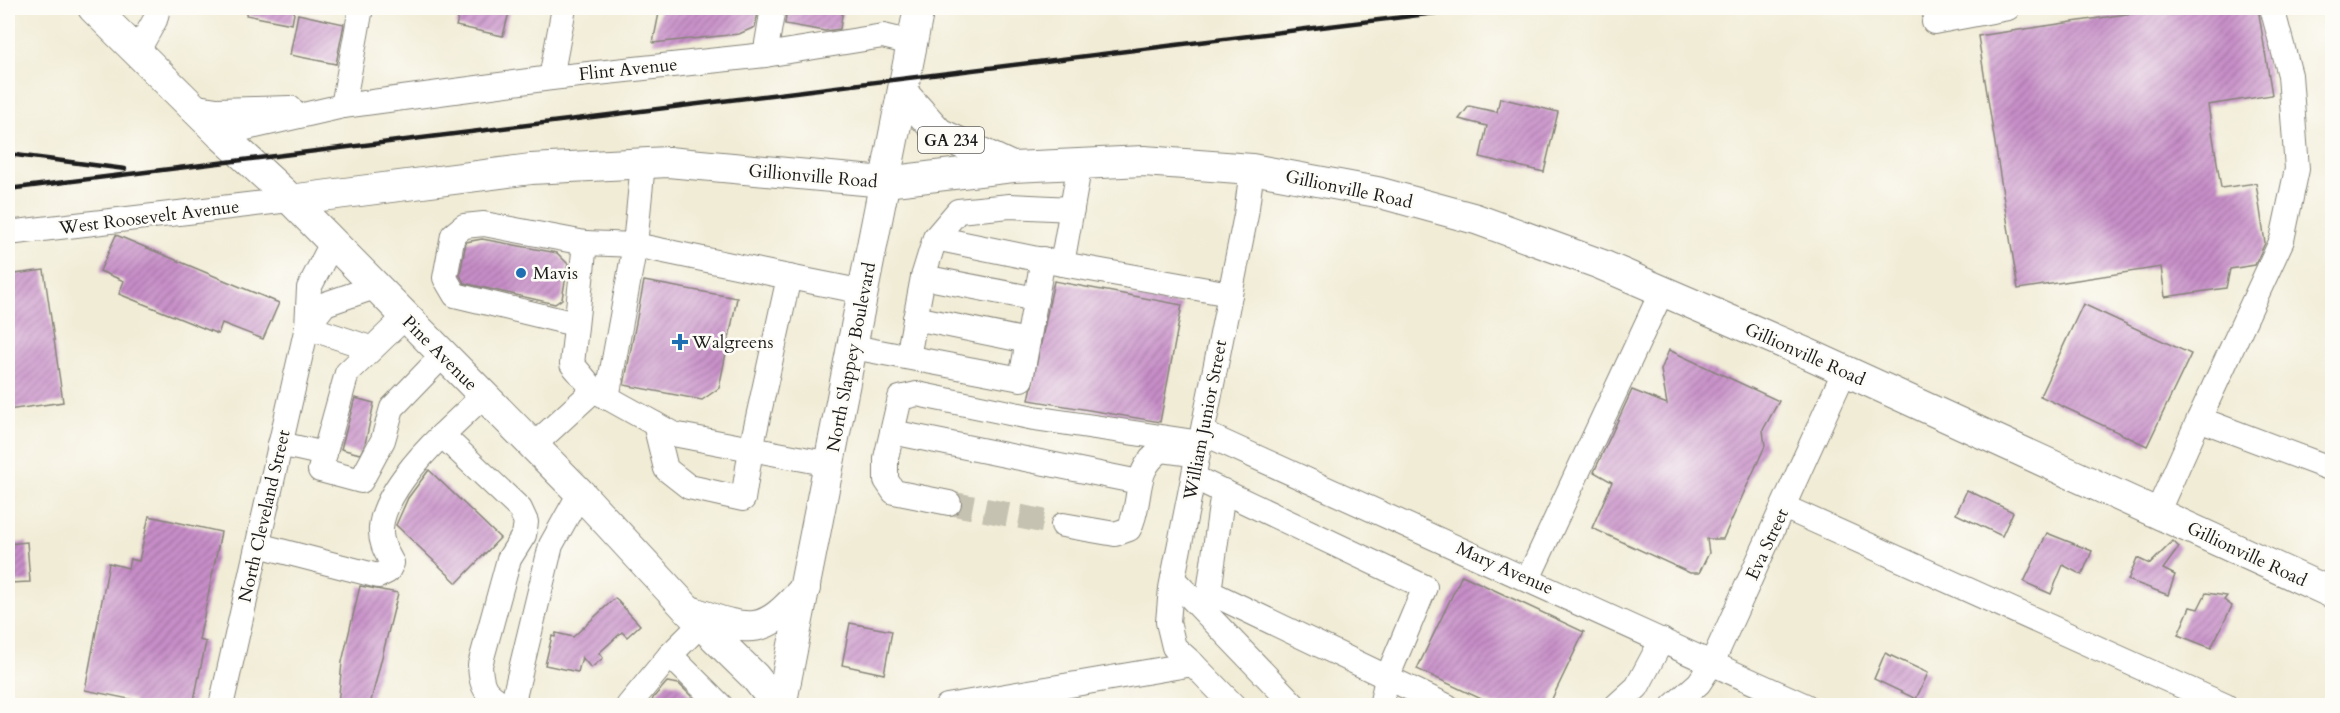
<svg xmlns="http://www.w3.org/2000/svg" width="2340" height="713" font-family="Cardo,serif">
  <defs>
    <pattern id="building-hatch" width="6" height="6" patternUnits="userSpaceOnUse" patternTransform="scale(1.5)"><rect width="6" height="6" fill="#c78ec8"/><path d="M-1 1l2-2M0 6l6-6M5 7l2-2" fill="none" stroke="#a173a2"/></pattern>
  </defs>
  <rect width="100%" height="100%" fill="#fdfcf7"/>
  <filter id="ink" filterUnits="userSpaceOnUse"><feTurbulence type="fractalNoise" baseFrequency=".0167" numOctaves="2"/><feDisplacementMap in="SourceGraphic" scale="12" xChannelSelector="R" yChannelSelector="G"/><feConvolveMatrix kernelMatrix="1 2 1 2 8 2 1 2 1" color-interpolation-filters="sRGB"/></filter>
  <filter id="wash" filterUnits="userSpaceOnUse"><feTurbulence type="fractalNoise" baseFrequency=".008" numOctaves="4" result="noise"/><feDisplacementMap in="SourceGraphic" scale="24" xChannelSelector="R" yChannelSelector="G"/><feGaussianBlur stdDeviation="1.35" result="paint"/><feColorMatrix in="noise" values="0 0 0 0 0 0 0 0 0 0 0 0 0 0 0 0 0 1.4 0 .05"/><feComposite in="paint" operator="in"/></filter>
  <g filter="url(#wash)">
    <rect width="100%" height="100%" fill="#f1ecd6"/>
    <g id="blocks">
      <g fill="url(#building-hatch)">
        <path d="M247 8H295L292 24 246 15Z"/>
        <path d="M461 8H510L503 36 456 26Z"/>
        <path d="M660 8H759L755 27 739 34 653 43Z"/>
        <path d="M787 8H843L840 29 825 31 785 24Z"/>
        <path d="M2167 8H2258L2272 95 2208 105 2221 188 2256 183 2265 243 2255 265 2230 269 2226 288 2165 297 2161 267 2018 289 1978 36Z"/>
        <path d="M298 14 344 24 336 64 290 55Z"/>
        <path d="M1500 98 1558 112 1544 172 1480 157 1487 126 1459 119 1469 106 1497 112Z"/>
        <path d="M116 235 279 303 263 339 222 323 218 334 119 294 124 281 100 271Z"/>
        <path d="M482 239 557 253 568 264 562 299 555 304 464 283 460 275 466 242Z"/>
        <path d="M44 270 63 402 8 410V275Z"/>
        <path d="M644 281 737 298 719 388 702 400 624 385Z"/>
        <path d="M1054 281 1182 305 1160 422 1029 400Z"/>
        <path d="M2083 304 2191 354 2147 446 2040 396Z"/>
        <path d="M1669 350 1779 401 1763 430 1765 446 1723 539H1707L1709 553 1699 573H1690L1592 528 1612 482 1594 472 1632 390 1667 404 1661 370Z"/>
        <path d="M355 398 374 403 365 444 360 454 341 449Z"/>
        <path d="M429 470 500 538 457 583 396 525 408 498Z"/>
        <path d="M1967 490 2013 512 2002 536 1956 514Z"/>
        <path d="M149 516 221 532 199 640 206 642 193 705H133L134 700 85 690 109 563 128 568 130 559 139 561Z"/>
        <path d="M2047 533 2092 551 2082 575 2063 565 2051 594 2024 582Z"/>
        <path d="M2173 541 2179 547 2163 569 2175 575 2168 595 2128 580 2137 558 2150 564Z"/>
        <path d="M27 542 30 582 8 583V544Z"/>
        <path d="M1462 575 1584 632 1549 705H1494L1417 669Z"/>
        <path d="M360 586 398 593 370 705H338L342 662Z"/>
        <path d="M2206 593 2227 596 2224 600 2232 606 2211 648 2178 635 2190 607 2198 609Z"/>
        <path d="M615 598 640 625 627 637 622 632 599 653 603 658 591 668 582 657 578 672 545 665 552 636 555 637 556 633 573 637Z"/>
        <path d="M850 623 892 631 884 674 842 665Z"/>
        <path d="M1885 653 1928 673 1916 699 1874 679Z"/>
        <path d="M667 682 679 684 696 701 695 705H651L653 698Z"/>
      </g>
    </g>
  </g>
  <g filter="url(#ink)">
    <use href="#blocks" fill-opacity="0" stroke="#868479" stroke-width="1.5"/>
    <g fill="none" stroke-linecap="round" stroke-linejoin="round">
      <path stroke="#c6c2b1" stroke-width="24" stroke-dasharray="24 12" stroke-linecap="butt" d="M949 503 1063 525"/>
      <defs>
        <g id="minor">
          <path d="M1934 22 2008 8"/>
          <path d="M137 52 155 20 158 8"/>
          <path d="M765 55 773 8"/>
          <path d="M551 78 564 8"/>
          <path d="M191 106 217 110 290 108"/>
          <path d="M343 106 361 8"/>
          <path d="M220 134 343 106 551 78 765 55 883 36 912 43"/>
          <path d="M8 233 290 200"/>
          <path d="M935 238 958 211 1010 206 1072 209"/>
          <path d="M1062 264 1230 294"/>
          <path d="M789 277 864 292"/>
          <path d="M923 277 1036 299"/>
          <path d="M404 318 347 373 320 470 361 481 383 440 392 408 443 355"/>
          <path d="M915 318 1028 341"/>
          <path d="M575 324 455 295 445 278 453 235 464 226 484 224 585 243"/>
          <path d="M307 327 325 304 375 287"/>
          <path d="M307 327 370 348"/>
          <path d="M853 347 1021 379 1043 259"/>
          <path d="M908 357 923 277 935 238 1062 264 1080 163"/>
          <path d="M594 390 572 364 585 243 635 245 643 163"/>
          <path d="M607 398 635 245 789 277 751 449 743 499 689 487 666 469 655 424"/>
          <path d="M2199 419 2282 240 2297 169 2290 75 2272 8"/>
          <path d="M892 432 1139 482"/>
          <path d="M1203 433 1806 706"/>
          <path d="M442 435 483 396"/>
          <path d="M280 444 325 454"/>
          <path d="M533 446 594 390 673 434 830 464"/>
          <path d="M1195 478 1425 587 1387 678 1381 706"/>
          <path d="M949 503 894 492 886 480V458L900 398 917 394 1034 418 1201 443"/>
          <path d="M1784 507 2226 706"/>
          <path d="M2157 513 2199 419 2332 469"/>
          <path d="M1063 525 1115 534 1129 529C1144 499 1131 470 1162 450L1185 453"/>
          <path d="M258 545 378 576 388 571 392 563C386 552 380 542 381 528 383 497 420 456 442 435L520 509 526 522 524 535 509 559 480 665C481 690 486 693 506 706"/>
          <path d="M1173 579 1295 706"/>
          <path d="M1528 579 1662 291"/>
          <path d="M1209 592 1223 491"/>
          <path d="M1207 614 1209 592 1447 706"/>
          <path d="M670 655 721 706"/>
          <path d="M1193 664 1174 647 1168 622 1171 588 1246 215 1252 169"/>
          <path d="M221 706 307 327 309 288 332 243"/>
          <path d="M512 706 551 545 580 493"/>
          <path d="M628 706 670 655 701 624"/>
          <path d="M947 706 1193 664 1234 706"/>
          <path d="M1616 706 1637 687 1662 640"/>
          <path d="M1673 706 1699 683 1712 663 1844 372"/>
        </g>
        <g id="major">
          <path d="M93 8 220 134 283 192 580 493 701 624 755 677 778 706"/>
          <path d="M903 93 939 133 1010 166"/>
          <path d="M290 200 531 169 668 162 885 182 1013 167 1144 161 1252 169 1377 192 1476 219 1600 264 1813 356 2332 593"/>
          <path d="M693 612C751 632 763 637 805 588"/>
          <path d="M781 706 919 8"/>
        </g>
      </defs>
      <use href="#minor" stroke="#868479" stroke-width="26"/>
      <use href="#major" stroke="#868479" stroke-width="32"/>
      <use href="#minor" stroke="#fff" stroke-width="24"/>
      <use href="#major" stroke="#fff" stroke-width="30"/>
      <g stroke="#1c1c1c" stroke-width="4.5">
        <path d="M8 154 125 169"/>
        <path d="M8 189 1476 8"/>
      </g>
    </g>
  </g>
  <g fill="#1f6fb2" stroke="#fdfcf7" stroke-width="2">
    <circle cx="521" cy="273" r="6"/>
    <path d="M677 333h6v6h6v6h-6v6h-6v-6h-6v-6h6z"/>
  </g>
  <g text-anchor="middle" stroke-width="5" stroke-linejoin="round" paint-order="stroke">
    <rect fill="#fdfcf7" stroke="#605f5e" stroke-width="1.5" x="918" y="127" width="66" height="26" rx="4.5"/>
    <g font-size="16" font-weight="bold" fill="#1c1c1c">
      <text x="951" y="146">GA 234</text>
    </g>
    <g font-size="18" fill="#1c1c1c" stroke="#fdfcf7">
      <text transform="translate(628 69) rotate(-6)" y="6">Flint Avenue</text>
      <text transform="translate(813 176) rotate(5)" y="6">Gillionville Road</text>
      <text transform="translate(1349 189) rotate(12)" y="6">Gillionville Road</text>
      <text transform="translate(149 217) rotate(-7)" y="6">West Roosevelt Avenue</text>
      <text transform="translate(440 353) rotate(45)" y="6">Pine Avenue</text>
      <text transform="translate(1805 354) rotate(24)" y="6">Gillionville Road</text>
      <text transform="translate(851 357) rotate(-79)" y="6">North Slappey Boulevard</text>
      <text transform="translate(1205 420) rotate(-79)" y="6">William Junior Street</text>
      <text transform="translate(264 516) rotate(-77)" y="6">North Cleveland Street</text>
      <text transform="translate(1767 544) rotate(-65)" y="6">Eva Street</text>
      <text transform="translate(2247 554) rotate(25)" y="6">Gillionville Road</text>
      <text transform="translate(1505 568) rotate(24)" y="6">Mary Avenue</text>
    </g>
    <g font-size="18" fill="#1c1c1c" stroke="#fdfcf7" text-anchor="start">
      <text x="533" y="279">Mavis</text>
      <text x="692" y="348">Walgreens</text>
    </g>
  </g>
  <rect width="2340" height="713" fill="none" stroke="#fdfcf7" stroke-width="30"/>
</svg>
